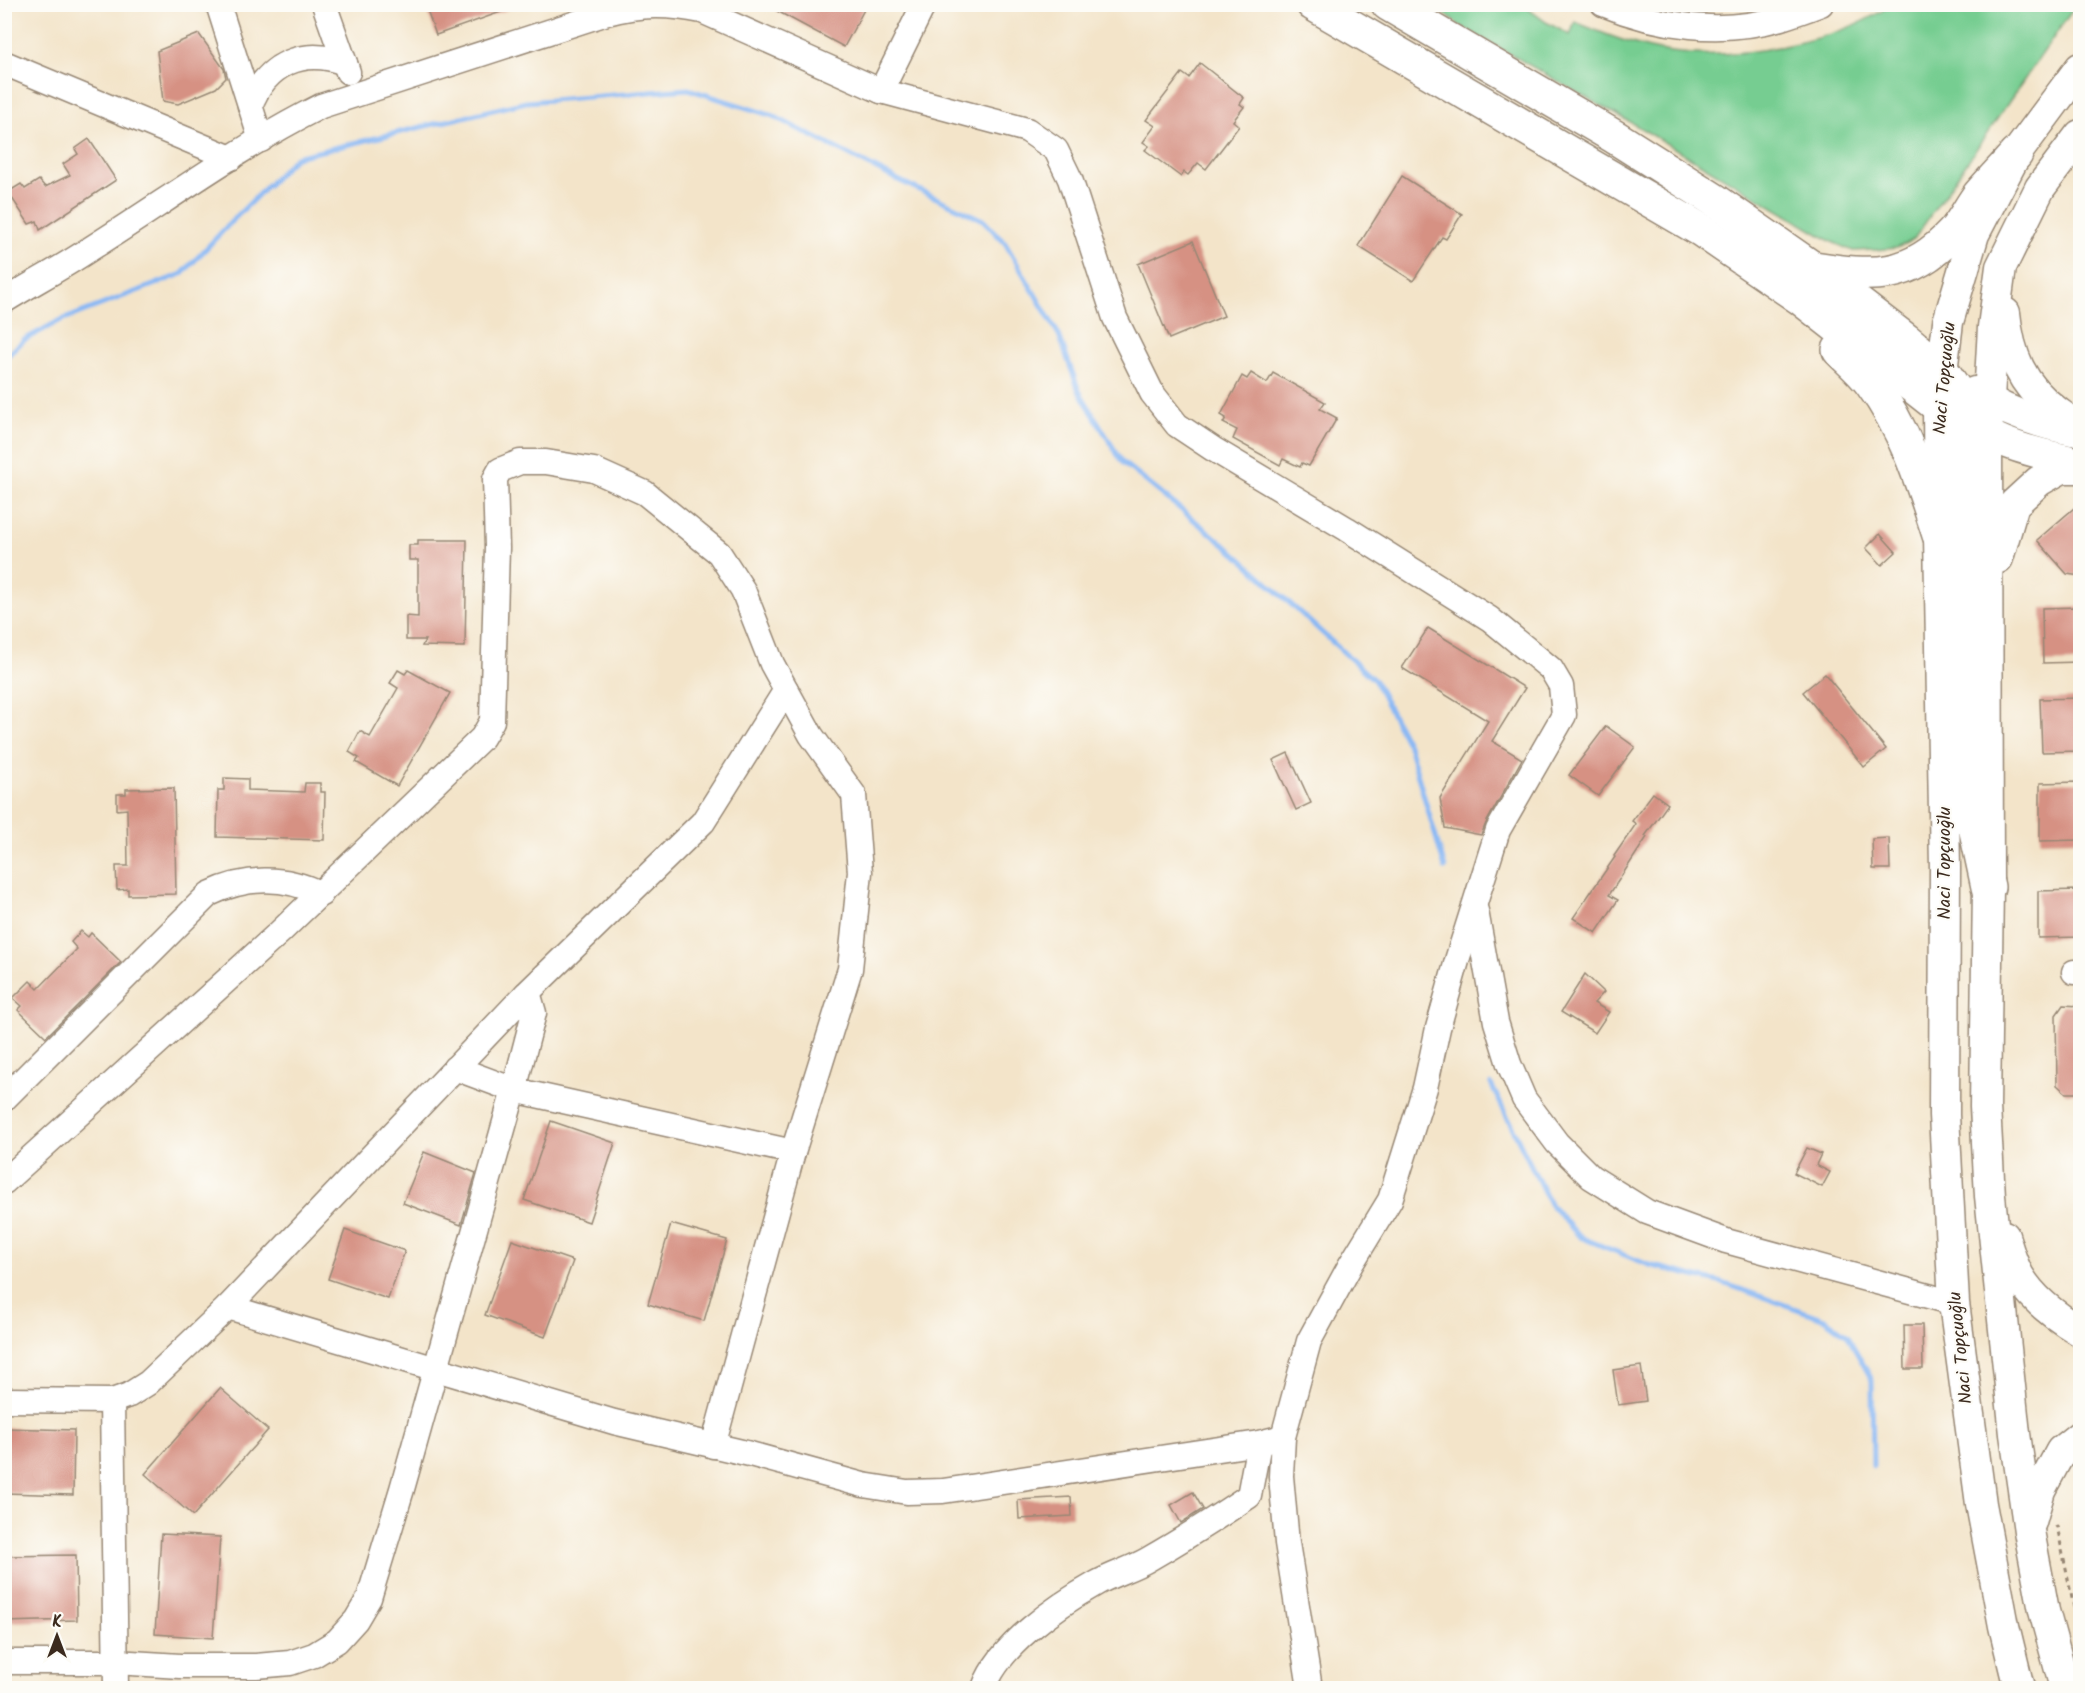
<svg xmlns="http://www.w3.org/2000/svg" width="2085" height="1693" font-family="Kalam,sans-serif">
  <rect width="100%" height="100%" fill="#fdfcf7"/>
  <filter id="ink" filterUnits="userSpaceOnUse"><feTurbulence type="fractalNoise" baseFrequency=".0167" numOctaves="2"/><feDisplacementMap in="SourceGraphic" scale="12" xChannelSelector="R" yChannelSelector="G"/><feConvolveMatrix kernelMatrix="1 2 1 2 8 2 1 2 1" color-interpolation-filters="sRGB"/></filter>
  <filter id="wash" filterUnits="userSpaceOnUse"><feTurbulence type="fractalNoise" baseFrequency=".008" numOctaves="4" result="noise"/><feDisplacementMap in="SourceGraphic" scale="24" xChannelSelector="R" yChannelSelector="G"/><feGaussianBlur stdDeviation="1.35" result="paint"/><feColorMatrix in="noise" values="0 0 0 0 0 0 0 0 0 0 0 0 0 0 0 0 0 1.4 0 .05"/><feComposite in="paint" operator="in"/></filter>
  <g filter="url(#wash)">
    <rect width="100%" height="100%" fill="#f3e4c9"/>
    <path fill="#76cd91" stroke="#587c58" stroke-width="1.5" d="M1433 5H1523L1546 22 1570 35 1575 22C1607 35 1637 47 1671 52 1735 61 1838 42 1891 5H2076L1914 239 1897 248 1875 250 1853 251 1832 242 1642 129 1459 25Z"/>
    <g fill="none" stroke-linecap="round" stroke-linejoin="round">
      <g stroke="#89b8f4" stroke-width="5">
        <path d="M4 359 24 340 59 321 182 274 234 219 296 157 526 102 688 89 773 116 896 179 983 220 1005 243 1059 335 1079 391 1122 462 1236 554 1375 681 1410 749 1445 868"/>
        <path d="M1491 1084 1550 1204 1580 1237 1649 1265 1723 1283 1825 1319 1847 1335 1872 1380 1873 1466"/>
      </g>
    </g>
    <g id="blocks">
      <g fill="#d69183">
        <path d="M425 4H515V7L436 35Z"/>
        <path d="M764 4H867L844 47Z"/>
        <path d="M199 34 224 69 226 78 216 88 178 104 163 101 157 51Z"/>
        <path d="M1200 63 1244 98 1240 104 1244 107 1233 121 1239 126 1206 169 1198 163 1188 175 1184 172 1181 177 1145 150 1149 146 1143 142 1155 126 1146 120 1182 73 1189 78Z"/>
        <path d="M89 139 116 180 40 230 37 221 29 224 8 192 21 184 25 189 39 180 45 187 70 175 63 164 78 154 75 149Z"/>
        <path d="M1402 176 1462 214 1446 239 1442 237 1413 281 1358 246Z"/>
        <path d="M1193 241 1224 316 1169 339 1138 264Z"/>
        <path d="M1251 373 1267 383 1273 373 1325 402 1320 409 1337 418 1309 466 1302 463 1300 467 1283 459 1280 465 1233 439 1237 430 1223 423 1226 418 1221 415 1242 376 1247 379Z"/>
        <path d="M2080 503V576L2067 574 2037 540Z"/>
        <path d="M1880 534 1896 552 1882 565 1866 548Z"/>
        <path d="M418 540H467L465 647 422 646 425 640H406V616L418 617V560H409V545H418Z"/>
        <path d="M2080 607V662L2043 663 2042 608Z"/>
        <path d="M1428 628 1525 688 1492 741 1522 759 1486 823 1481 835 1445 828 1440 798 1488 721 1402 668Z"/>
        <path d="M398 670 405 674 408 670 450 693 397 786 356 762 359 758 349 752 360 731 370 737 398 688 390 683Z"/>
        <path d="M1825 674 1886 749 1864 767 1803 692Z"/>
        <path d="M2080 698V751L2042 752 2040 699Z"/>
        <path d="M1606 726 1635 747 1598 796 1569 775Z"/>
        <path d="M1288 753 1311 803 1296 810 1273 760Z"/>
        <path d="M224 778 248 779V790L304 792 305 783H320V792H325L324 840 217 837 218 790H224Z"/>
        <path d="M2080 782V840L2040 841V783Z"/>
        <path d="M174 788 176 894 128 895V889L117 890 116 866H128L127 809 117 810V794H126V789Z"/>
        <path d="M1653 793 1668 804 1645 836 1647 837 1609 895 1618 900 1596 933 1573 918 1615 857 1614 856 1636 824 1632 821Z"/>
        <path d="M1889 838 1890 869H1873L1872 839Z"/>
        <path d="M2080 890V937L2038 938V891Z"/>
        <path d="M81 931 88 937 91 933 121 962 46 1037 18 1010 22 1006 13 998 30 981 38 989 77 949 71 942Z"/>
        <path d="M1585 974 1604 992 1594 1003 1609 1012 1595 1033 1561 1012Z"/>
        <path d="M2063 1005 2080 1006V1093H2066L2057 1085 2056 1015Z"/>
        <path d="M551 1121 615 1143 589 1222 524 1200Z"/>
        <path d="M1807 1148 1821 1154 1816 1165 1830 1172 1822 1187 1794 1173Z"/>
        <path d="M424 1152 476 1173 461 1225 403 1203Z"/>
        <path d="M671 1224 727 1240 704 1321 648 1304Z"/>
        <path d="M345 1230 405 1251 388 1299 328 1279Z"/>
        <path d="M512 1240 573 1261 545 1337 485 1315Z"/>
        <path d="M1904 1325H1922L1923 1369H1905Z"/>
        <path d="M1641 1366 1646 1401 1618 1405 1613 1370Z"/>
        <path d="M220 1388 268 1430 193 1516 145 1474Z"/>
        <path d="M4 1428 74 1430 73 1495 4 1493Z"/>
        <path d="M1193 1492 1203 1509 1181 1523 1171 1505Z"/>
        <path d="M1071 1497 1072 1516 1019 1519 1018 1500Z"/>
        <path d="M161 1534 220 1537 213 1638 155 1634Z"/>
        <path d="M76 1555 77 1620 4 1622V1556Z"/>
      </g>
    </g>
  </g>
  <g filter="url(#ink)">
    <use href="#blocks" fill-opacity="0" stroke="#978774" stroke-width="1.5"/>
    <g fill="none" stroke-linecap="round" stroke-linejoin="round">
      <defs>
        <g id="minor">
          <path d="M218 4 261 140"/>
          <path d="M324 4 348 72"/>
          <path d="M1603 4C1658 27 1723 35 1781 18 1794 14 1808 9 1821 4"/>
          <path d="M4 63 231 158"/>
          <path d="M881 91 1027 130 1056 150 1070 179 1115 318 1152 393 1177 425 1213 449 1347 529 1490 619 1551 669 1561 686 1564 715 1498 830 1458 957 1438 1028 1425 1088 1390 1200 1351 1264 1309 1341 1283 1437 1281 1476 1287 1543 1310 1688"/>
          <path d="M250 106C266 64 303 47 345 63"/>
          <path d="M4 301C31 284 60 269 87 251 165 202 239 147 321 106L607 13C640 4 669 4 702 11L881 91 924 4"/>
          <path d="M1476 911 1496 1022 1509 1064 1524 1099 1557 1143 1591 1177 1647 1212 1726 1241 1954 1303"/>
          <path d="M2074 972H2080"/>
          <path d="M455 1068 514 1090 793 1152"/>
          <path d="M4 1099 209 894C245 877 284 875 321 894"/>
          <path d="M4 1182 280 932 482 738 492 721 497 548 495 479 500 470 520 462H546L594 470 645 493 719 553 743 590 772 664 811 735 854 795 860 872 850 969 793 1152 713 1446"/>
          <path d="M228 1307 614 1422 750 1454 863 1485 907 1492 943 1491 1259 1443 1283 1437"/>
          <path d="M4 1400 112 1401 129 1395 148 1383 228 1307 526 994 703 822 786 690"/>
          <path d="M112 1401 116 1688"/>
          <path d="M4 1662H115L180 1666H256L290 1663 314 1655 337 1641 356 1620 369 1598 402 1489 514 1090 534 1013 530 999 526 994"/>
          <path d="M984 1688C999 1645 1058 1605 1097 1583 1113 1574 1131 1569 1147 1560 1182 1540 1215 1519 1249 1496L1259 1443"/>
        </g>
        <g id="major">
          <path d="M2005 313C2009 355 2022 386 2056 411 2064 417 2072 424 2080 427"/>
          <path d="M1975 392C2004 411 2037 423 2072 430"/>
          <path d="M1972 425C2004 447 2043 454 2080 463"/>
          <path d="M1998 558 2014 504 2039 481 2062 468H2080"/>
          <path d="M2004 1236C2008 1249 2012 1264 2019 1276 2033 1300 2056 1317 2080 1331"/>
          <path d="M2031 1522 2040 1490 2061 1451 2080 1436"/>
          <path d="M2019 1688 2004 1626 1981 1504 1954 1303 1944 1115 1945 868 1939 535 1938 406 1948 322 1974 234 2016 154 2080 68"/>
          <path d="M2065 1688 2044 1611 2029 1531 2015 1434 1990 1196 1985 1107 1988 887 1987 435 1993 327 2001 267 2040 188 2080 135"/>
        </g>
        <g id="highway">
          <path d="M1313 4 1701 230 1803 300 1938 406"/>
          <path d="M1388 4 1615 137 1716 201 1811 267 1906 340 1942 370 1958 394 1965 420 1969 448 1968 739 1972 812 1988 887"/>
          <path d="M1814 268C1873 277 1909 280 1953 233 1963 222 1970 207 1979 195 1991 181 2004 168 2016 154"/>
          <path d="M1839 350C1850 361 1862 371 1871 383 1905 428 1922 482 1939 535"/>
        </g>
      </defs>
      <use href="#minor" stroke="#978774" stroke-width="27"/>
      <use href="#major" stroke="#978774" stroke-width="33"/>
      <use href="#highway" stroke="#978774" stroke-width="36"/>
      <path stroke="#978774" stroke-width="3" stroke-dasharray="4.5 4.5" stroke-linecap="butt" d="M2055 1527 2057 1526 2080 1637"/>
      <use href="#minor" stroke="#fff" stroke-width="24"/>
      <use href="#major" stroke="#fff" stroke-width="30"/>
      <use href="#highway" stroke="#fff" stroke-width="33"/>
    </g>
  </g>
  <g text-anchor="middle" stroke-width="4.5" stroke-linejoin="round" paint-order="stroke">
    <g font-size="18" fill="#3b2a1e" stroke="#fdfcf7">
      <text transform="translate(1944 378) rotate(-85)" y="6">Naci Topçuoğlu</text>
      <text transform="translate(1944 863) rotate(-90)" y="6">Naci Topçuoğlu</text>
      <text transform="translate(1960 1348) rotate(-96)" y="6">Naci Topçuoğlu</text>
    </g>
  </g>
  <rect width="2085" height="1693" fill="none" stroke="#fdfcf7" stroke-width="24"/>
  <g transform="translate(57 1636)" stroke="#fdfcf7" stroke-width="4.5" paint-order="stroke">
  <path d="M0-4.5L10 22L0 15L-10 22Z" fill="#3b2a1e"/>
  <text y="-9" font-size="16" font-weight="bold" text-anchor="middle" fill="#3b2a1e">K</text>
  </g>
</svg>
